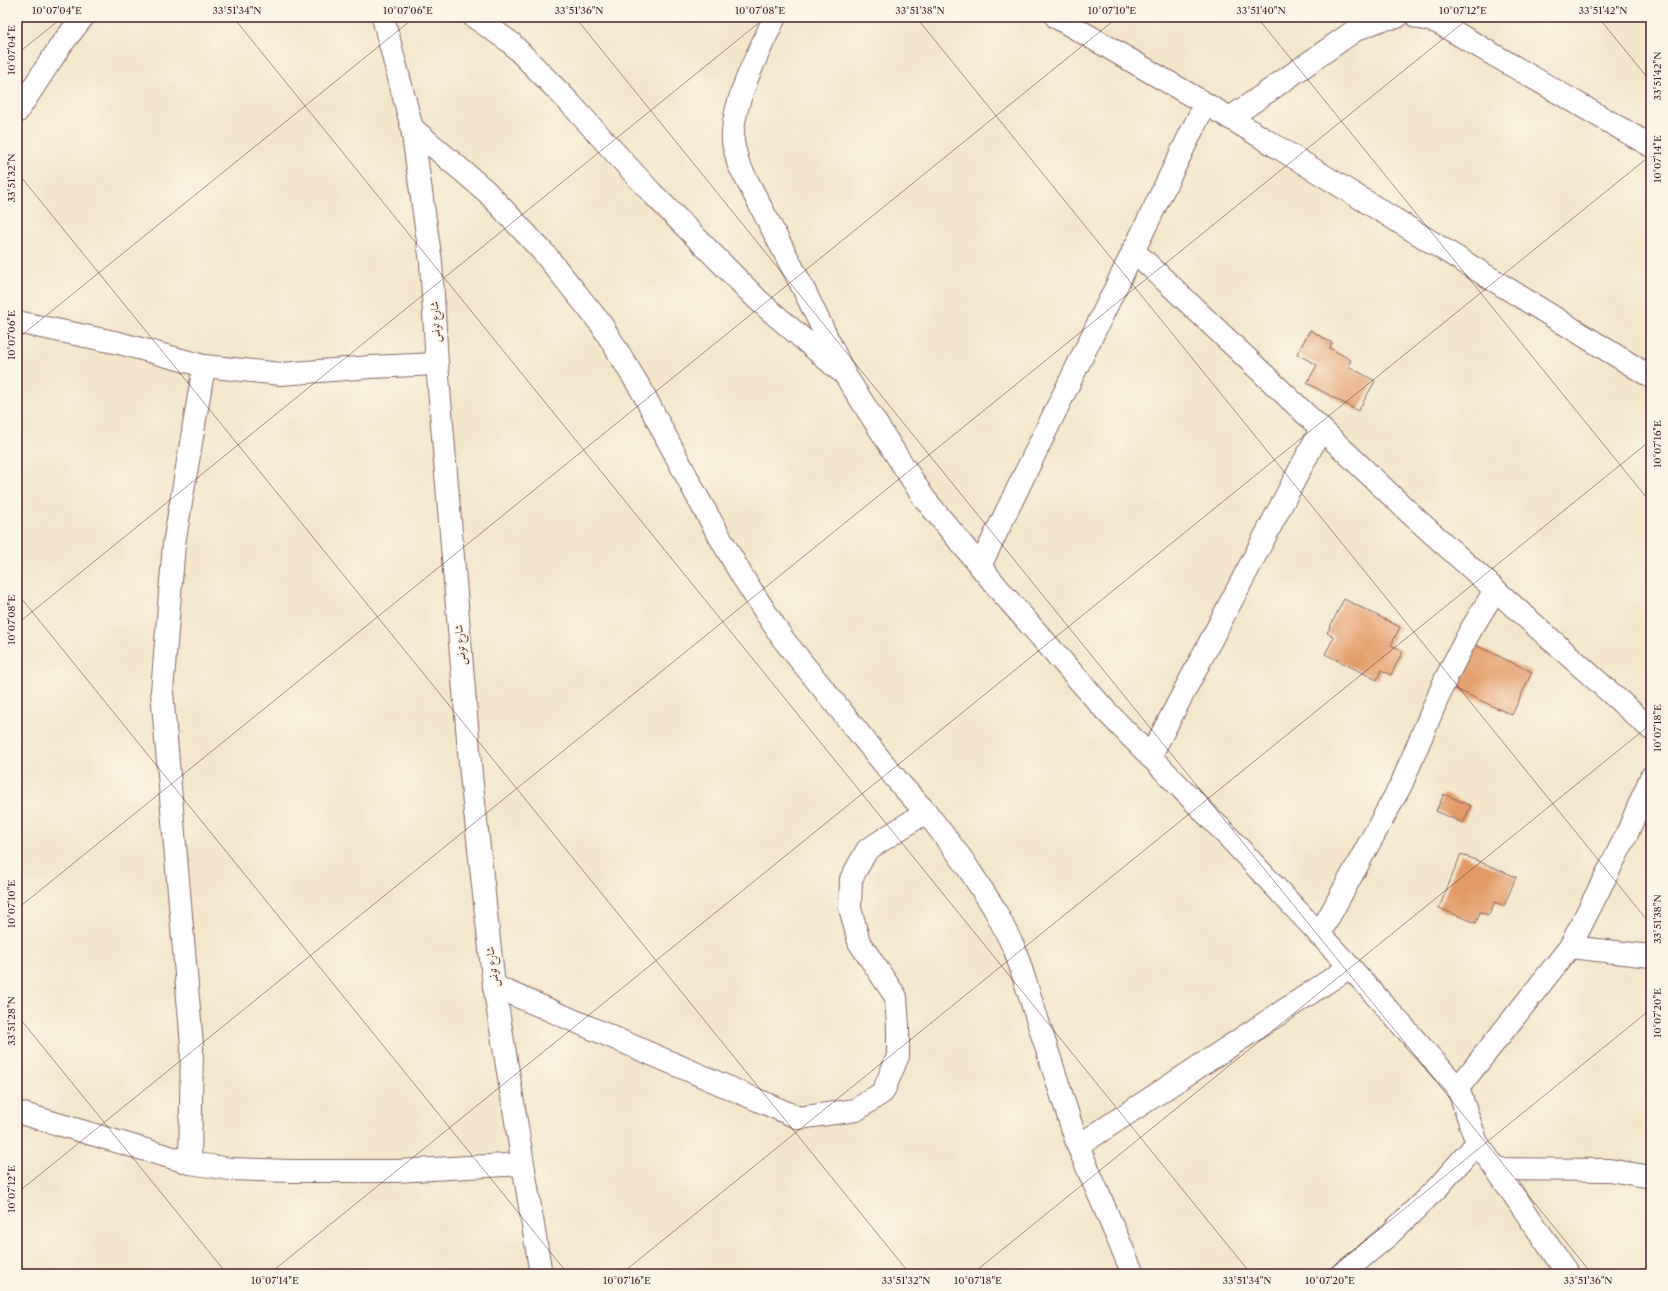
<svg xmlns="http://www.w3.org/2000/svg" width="1668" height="1291" font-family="'Libre Caslon Text',Amiri,serif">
  <rect width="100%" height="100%" fill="#fcf5e5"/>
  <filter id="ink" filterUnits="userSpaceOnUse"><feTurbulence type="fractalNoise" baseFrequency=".025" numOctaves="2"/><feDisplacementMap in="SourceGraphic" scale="8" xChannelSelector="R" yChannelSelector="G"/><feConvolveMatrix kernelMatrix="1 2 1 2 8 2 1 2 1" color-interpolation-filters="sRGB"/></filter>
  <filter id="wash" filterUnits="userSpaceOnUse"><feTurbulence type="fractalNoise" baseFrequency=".012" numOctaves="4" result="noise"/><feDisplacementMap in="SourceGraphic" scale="16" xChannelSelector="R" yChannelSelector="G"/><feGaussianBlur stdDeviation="0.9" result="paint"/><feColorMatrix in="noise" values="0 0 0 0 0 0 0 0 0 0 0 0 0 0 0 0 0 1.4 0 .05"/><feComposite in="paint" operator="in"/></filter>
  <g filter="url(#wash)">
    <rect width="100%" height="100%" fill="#f3e6ca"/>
    <g id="blocks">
      <g fill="#e29b67">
        <path d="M1310 330 1332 343 1330 348 1351 360 1348 366 1375 381 1358 411 1307 383 1317 365 1297 354Z"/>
        <path d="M1344 599 1400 627 1391 645 1403 651 1391 675 1381 670 1377 680 1325 654 1334 637 1327 633Z"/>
        <path d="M1467 641 1532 672 1512 715 1447 685Z"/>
        <path d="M1444 794 1471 806 1463 823 1436 811Z"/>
        <path d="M1461 854 1516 877 1504 906 1495 902 1489 915 1480 912 1476 923 1439 908Z"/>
      </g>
    </g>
  </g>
  <g filter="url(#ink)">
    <use href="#blocks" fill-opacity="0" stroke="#856563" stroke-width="1"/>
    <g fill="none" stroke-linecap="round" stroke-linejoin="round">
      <defs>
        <g id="minor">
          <path d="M383 17 412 128 431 262 437 364 471 775 494 986 541 1274"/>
          <path d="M474 17 510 42 568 101 651 192 758 300 839 370"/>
          <path d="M775 17C760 49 730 106 733 142 734 149 737 156 738 163L804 290 845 375 924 498 1003 594 1106 711 1222 830 1350 967 1458 1088 1477 1143 1496 1169 1609 1170 1651 1177"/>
          <path d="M1056 17 1230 118 1651 377"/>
          <path d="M1417 17 1437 22 1651 146"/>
          <path d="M17 112 61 45 83 17"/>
          <path d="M1230 118 1357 29 1383 19 1397 17"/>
          <path d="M412 128 486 191 544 253 601 324 642 391 699 500 742 576 783 639 901 785 926 812 962 859 994 908 1015 950 1078 1146 1133 1274"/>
          <path d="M1133 250 1414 517 1651 729"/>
          <path d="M17 322 119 343 204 366 281 374 371 367 437 364"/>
          <path d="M980 566 1205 104"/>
          <path d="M1150 757 1321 429"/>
          <path d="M1319 935 1401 785 1446 678 1469 633 1495 590"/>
          <path d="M1570 947 1651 956"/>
          <path d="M494 986 799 1118 856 1110 883 1092 898 1056V1026L896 997 859 942 850 908 851 879 867 850 926 812"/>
          <path d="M1458 1088 1570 947 1626 836 1651 777"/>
          <path d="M17 1112 190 1163 230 1169 291 1171H396L523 1164"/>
          <path d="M1078 1146 1350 967"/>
          <path d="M190 1163 192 1045 162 692 174 544 204 366"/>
          <path d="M1496 1169 1568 1274"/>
          <path d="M1342 1274 1390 1234 1438 1187 1477 1143"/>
        </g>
      </defs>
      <use href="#minor" stroke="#856563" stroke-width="24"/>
      <use href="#minor" stroke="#fff" stroke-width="22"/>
    </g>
  </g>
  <path fill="none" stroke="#4a1f2b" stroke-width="1" stroke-opacity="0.45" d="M233 17 1251 1274M575 17 1592 1274M916 17 1651 925M1257 17 1651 503M1598 17 1651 82M17 54 63 17M17 172 910 1274M17 339 415 17M17 593 568 1274M17 624 766 17M17 909 1118 17M17 1015 227 1274M17 1193 1470 17M269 1274 1651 155M621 1274 1651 440M972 1274 1651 724M1324 1274 1651 1009"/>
  <g text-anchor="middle" stroke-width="3.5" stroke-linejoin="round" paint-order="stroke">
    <g font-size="11" fill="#4a1f2b" stroke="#fcf5e5">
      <text transform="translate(435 322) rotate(-93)" y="4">شارع تونس</text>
      <text transform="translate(460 645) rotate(-95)" y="4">شارع تونس</text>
      <text transform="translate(492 967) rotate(-97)" y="4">شارع تونس</text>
    </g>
  </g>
  <rect width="1668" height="1291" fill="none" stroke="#fcf5e5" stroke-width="44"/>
  <rect x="22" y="22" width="1624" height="1247" fill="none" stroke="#4a1f2b" stroke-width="1.5"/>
  <g font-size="10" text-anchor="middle" fill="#4a1f2b">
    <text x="57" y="14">10°07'04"E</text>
    <text x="237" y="14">33°51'34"N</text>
    <text x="408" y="14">10°07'06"E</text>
    <text x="579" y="14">33°51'36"N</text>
    <text x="760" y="14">10°07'08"E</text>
    <text x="920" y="14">33°51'38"N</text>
    <text x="1112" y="14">10°07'10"E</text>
    <text x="1261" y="14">33°51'40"N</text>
    <text x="1463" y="14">10°07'12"E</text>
    <text x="1603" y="14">33°51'42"N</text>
    <text transform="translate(11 50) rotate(-90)" y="4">10°07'04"E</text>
    <text transform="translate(1657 76) rotate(-90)" y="4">33°51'42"N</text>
    <text transform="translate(1657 159) rotate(-90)" y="4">10°07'14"E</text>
    <text transform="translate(11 178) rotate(-90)" y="4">33°51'32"N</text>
    <text transform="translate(11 335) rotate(-90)" y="4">10°07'06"E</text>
    <text transform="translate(1657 444) rotate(-90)" y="4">10°07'16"E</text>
    <text transform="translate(11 620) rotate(-90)" y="4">10°07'08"E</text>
    <text transform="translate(1657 728) rotate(-90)" y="4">10°07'18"E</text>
    <text transform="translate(11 904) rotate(-90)" y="4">10°07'10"E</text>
    <text transform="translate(1657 919) rotate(-90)" y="4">33°51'38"N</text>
    <text transform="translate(1657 1013) rotate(-90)" y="4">10°07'20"E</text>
    <text transform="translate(11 1021) rotate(-90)" y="4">33°51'28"N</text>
    <text transform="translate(11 1189) rotate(-90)" y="4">10°07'12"E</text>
    <text x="275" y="1284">10°07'14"E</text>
    <text x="627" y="1284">10°07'16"E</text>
    <text x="906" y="1284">33°51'32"N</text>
    <text x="978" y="1284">10°07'18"E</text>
    <text x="1247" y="1284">33°51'34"N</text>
    <text x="1330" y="1284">10°07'20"E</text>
    <text x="1588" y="1284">33°51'36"N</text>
  </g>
</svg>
